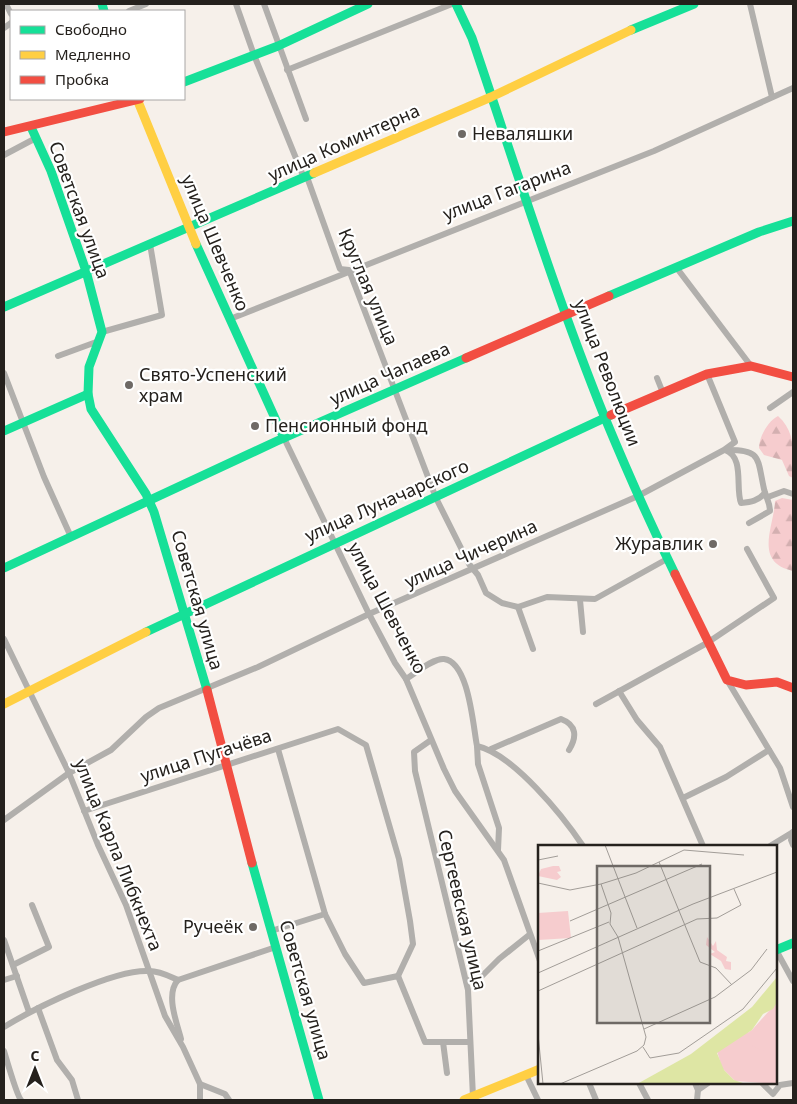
<svg xmlns="http://www.w3.org/2000/svg" width="797" height="1104" font-family="'Noto Sans',sans-serif">
  <defs>
    <pattern id="forest-firs" width="22" height="20" patternUnits="userSpaceOnUse" patternTransform="scale(1.25)"><rect width="22" height="20" fill="#f6ccce"/><path d="M5 1l3.5 6h-7zM16 11l3.5 6h-7z" fill="#d3afb0"/></pattern>
  </defs>
  <rect width="100%" height="100%" fill="#f6f0ea"/>
  <g fill="url(#forest-firs)">
    <path d="M778 416C797 433 793 455 793 478L789 476 782 460 764 455 759 448C759 437 768 421 778 416Z"/>
    <path d="M782 498 793 500V571C753 562 774 527 775 501Z"/>
  </g>
  <g fill="none" stroke-linecap="round" stroke-linejoin="round">
    <g stroke="#b1afac" stroke-width="6">
      <path d="M6 4 11 14"/>
      <path d="M236 4 254 55 304 178"/>
      <path d="M264 4 306 119"/>
      <path d="M750 4 772 97"/>
      <path d="M129 11 146 4"/>
      <path d="M4 28 11 23"/>
      <path d="M287 70 452 4"/>
      <path d="M4 155 36 138"/>
      <path d="M307 177 340 269 349 270 436 498 469 564 478 575 486 593 502 603 518 607 547 597 595 599 667 559"/>
      <path d="M676 267 751 366"/>
      <path d="M230 319 654 151 793 88"/>
      <path d="M102 332 162 315 150 244"/>
      <path d="M58 356 99 341"/>
      <path d="M4 373 44 477 71 537"/>
      <path d="M657 378 663 393"/>
      <path d="M770 408 793 392"/>
      <path d="M284 438 369 614 395 663 406 679 444 769 455 791 504 860 540 961"/>
      <path d="M725 450C762 449 757 458 764 489 766 498 770 502 770 511L749 523"/>
      <path d="M725 450C745 457 735 488 741 503 751 502 758 501 765 493"/>
      <path d="M768 497 784 491 793 494"/>
      <path d="M580 600 583 632"/>
      <path d="M518 607 533 649"/>
      <path d="M4 639 69 773 98 845 126 905 165 1016 183 1047 200 1084V1100"/>
      <path d="M406 679C416 673 433 658 444 659 469 662 473 726 477 746 513 754 563 816 583 846"/>
      <path d="M727 680 780 768 793 807"/>
      <path d="M619 691 637 720 660 747 703 846"/>
      <path d="M596 704 707 643 774 598 747 549"/>
      <path d="M431 740 414 752 415 771 468 990 473 1097"/>
      <path d="M477 746 478 764 499 828 498 850"/>
      <path d="M278 749 325 914 345 954 364 983 398 976 425 1042H469"/>
      <path d="M491 749 561 719C577 725 577 737 569 750"/>
      <path d="M683 798 726 777 769 750"/>
      <path d="M84 811 338 729 366 745 399 859 410 921 413 944 398 976"/>
      <path d="M4 820 69 773 111 750 146 717 159 708 258 667 369 614 638 496 724 450 735 442 707 374"/>
      <path d="M793 832 791 840 793 845"/>
      <path d="M770 846 793 832"/>
      <path d="M271 931 325 914"/>
      <path d="M4 940 29 1012"/>
      <path d="M776 950 793 981"/>
      <path d="M13 965 49 947 32 905"/>
      <path d="M4 980 17 976"/>
      <path d="M178 980C165 994 177 1023 181 1039"/>
      <path d="M466 981 482 976 499 959 529 935"/>
      <path d="M38 1008 57 1060 72 1080 78 1100"/>
      <path d="M4 1027C35 1008 114 969 149 971 160 971 169 976 178 980L276 947"/>
      <path d="M443 1042 447 1073"/>
      <path d="M4 1051C7 1061 17 1096 21 1100"/>
      <path d="M526 1075 538 1100"/>
      <path d="M589 1083 596 1100"/>
      <path d="M639 1083 648 1100"/>
      <path d="M695 1083 698 1090 697 1100"/>
      <path d="M762 1083 773 1094 780 1085 793 1083"/>
      <path d="M200 1084 225 1094 229 1100"/>
      <path d="M698 1090 708 1083"/>
    </g>
    <g stroke="#16e098" stroke-width="9">
      <path d="M102 4 104 11"/>
      <path d="M456 4 472 38C515 165 555 294 605 418 627 471 650 523 675 574"/>
      <path d="M631 30 694 4"/>
      <path d="M184 82 278 46 368 4"/>
      <path d="M31 127 51 171 86 271 102 332 89 367 88 394 91 409 146 494 154 512 207 690"/>
      <path d="M196 244 284 438"/>
      <path d="M609 296 759 232 793 221"/>
      <path d="M4 307 314 173"/>
      <path d="M4 431 88 394"/>
      <path d="M4 568 277 441 466 358"/>
      <path d="M146 632 611 415"/>
      <path d="M252 863 319 1100"/>
      <path d="M776 950 793 943"/>
    </g>
    <g stroke="#ffcf43" stroke-width="9">
      <path d="M137 99 196 244"/>
      <path d="M314 173 491 97 631 30"/>
      <path d="M4 704 146 632"/>
      <path d="M464 1100 540 1069"/>
    </g>
    <g stroke="#f24e42" stroke-width="9">
      <path d="M4 132 140 99"/>
      <path d="M466 358 609 296"/>
      <path d="M611 415 707 374 751 366 793 377"/>
      <path d="M675 574 727 680 746 685 777 682 793 688"/>
      <path d="M207 690 252 863"/>
    </g>
  </g>
  <g fill="#6e6965" stroke="#fff" stroke-width="2">
    <circle cx="462" cy="134" r="5"/>
    <circle cx="129" cy="385" r="5"/>
    <circle cx="255" cy="426" r="5"/>
    <circle cx="713" cy="544" r="5"/>
    <circle cx="253" cy="927" r="5"/>
  </g>
  <g text-anchor="middle" stroke-width="4.5" stroke-linejoin="round" paint-order="stroke">
    <g font-size="18" fill="#25211d" stroke="#fff" text-anchor="start">
      <text x="472" y="140">Неваляшки</text>
      <text x="139" y="381">Свято-Успенский<tspan x="139" dy="21">храм</tspan></text>
      <text x="265" y="432">Пенсионный фонд</text>
      <text x="703" y="550" text-anchor="end">Журавлик</text>
      <text x="243" y="933" text-anchor="end">Ручеёк</text>
    </g>
    <g font-size="18" fill="#25211d" stroke="#fff">
      <text transform="translate(344 143) rotate(-24)" y="6">улица Коминтерна</text>
      <text transform="translate(507 191) rotate(-21)" y="6">улица Гагарина</text>
      <text transform="translate(79 210) rotate(70)" y="6">Советская улица</text>
      <text transform="translate(215 243) rotate(67)" y="6">улица Шевченко</text>
      <text transform="translate(368 287) rotate(67)" y="6">Круглая улица</text>
      <text transform="translate(607 373) rotate(69)" y="6">улица Революции</text>
      <text transform="translate(390 374) rotate(-24)" y="6">улица Чапаева</text>
      <text transform="translate(387 501) rotate(-24)" y="6">улица Луначарского</text>
      <text transform="translate(471 554) rotate(-24)" y="6">улица Чичерина</text>
      <text transform="translate(197 600) rotate(74)" y="6">Советская улица</text>
      <text transform="translate(387 608) rotate(62)" y="6">улица Шевченко</text>
      <text transform="translate(206 756) rotate(-18)" y="6">улица Пугачёва</text>
      <text transform="translate(118 855) rotate(68)" y="6">улица Карла Либкнехта</text>
      <text transform="translate(462 910) rotate(77)" y="6">Сергеевская улица</text>
      <text transform="translate(305 990) rotate(74)" y="6">Советская улица</text>
    </g>
  </g>
  <g transform="translate(538 845)">
    <rect width="239" height="239" fill="#f6f0ea"/>
    <path d="M239 157V239L180 206 214 185Z" fill="#f6ccce"/>
    <path d="M15 21H21L23 26 19 27 23 32 19 35 0 31 3 24ZM169 92 175 101 178 96 179 105 189 112 188 116 193 117V125L187 124 183 116 172 109 177 107 168 100ZM210 187V199L239 212V239L197 236 184 223 179 206Z" fill="#f6ccce"/>
    <path d="M30 66 33 93 0 95V68Z" fill="#f6ccce"/>
    <path d="M239 132V157L235 164 225 169 214 185 179 208 186 225 196 235 208 239H99L153 209 214 162Z" fill="#dee6a4"/>
    <path fill="none" stroke="#a29d98" stroke-width="1" d="M67 0 99 83M0 15 20 11M121 17 162 117 178 123 194 140M0 38 32 45 63 39 98 28 146 5 206 10M63 39 73 68 72 79 80 92M32 76 164 19M0 106 71 77M0 128 155 59 239 27M0 146 159 74 179 73 203 60 196 44M106 184 177 152 213 125 229 104M0 189 5 239M105 202 112 213 141 208 205 164 239 123M22 239 99 206 106 200 108 192 80 92"/>
    <path fill="#6e6965" fill-opacity="0.15" stroke="#6e6965" stroke-width="2.5" d="M59 21H172V178H59Z"/>
    <rect width="239" height="239" fill="none" stroke="#25211d" stroke-width="2.5"/>
  </g>
  <rect width="797" height="1104" fill="none" stroke="#25211d" stroke-width="10"/>
  <rect x="10" y="10" width="175" height="90" fill="#ffffff" stroke="#a8a6a5"/>
  <rect x="20" y="26" width="25" height="8" fill="#16e098" stroke="#a8a6a5"/>
  <text x="55" y="35" font-size="15" fill="#25211d">Свободно</text>
  <rect x="20" y="51" width="25" height="8" fill="#ffcf43" stroke="#a8a6a5"/>
  <text x="55" y="60" font-size="15" fill="#25211d">Медленно</text>
  <rect x="20" y="76" width="25" height="8" fill="#f24e42" stroke="#a8a6a5"/>
  <text x="55" y="85" font-size="15" fill="#25211d">Пробка</text>
  <g transform="translate(35 1069)" stroke="#ffffff" stroke-width="4" paint-order="stroke">
  <path d="M0-4L9 19L0 12L-9 19Z" fill="#25211d"/>
  <text y="-8" font-size="14" font-weight="bold" text-anchor="middle" fill="#25211d">С</text>
  </g>
</svg>
